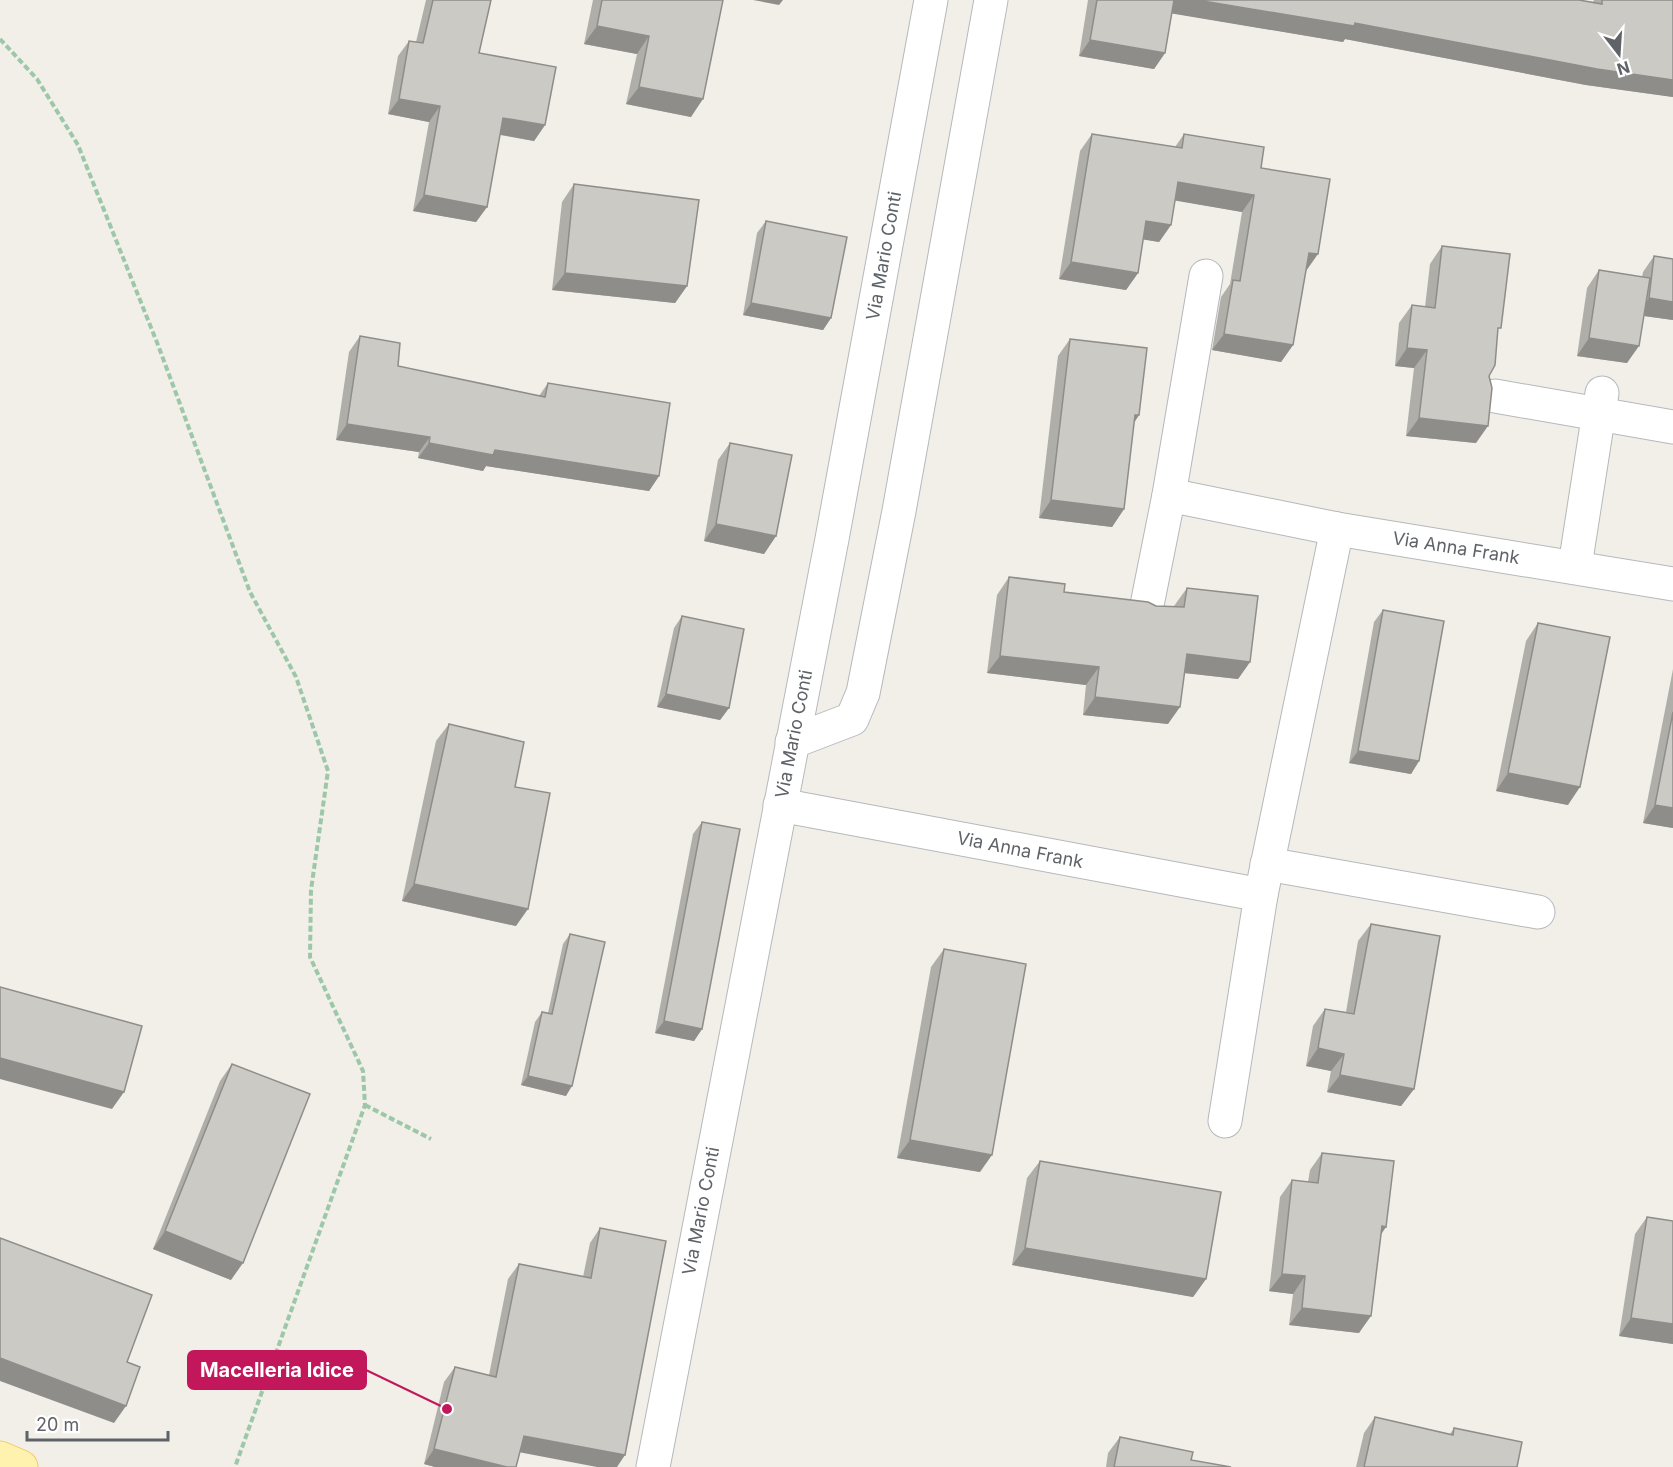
<svg xmlns="http://www.w3.org/2000/svg" width="1673" height="1467" font-family="Inter,sans-serif">
  <rect width="100%" height="100%" fill="#f1efe8"/>
  <g fill="none" stroke-linecap="round" stroke-linejoin="round">
    <defs>
      <g id="minor">
        <path d="M1495 396 1673 427"/>
        <path d="M1169 495 1337 529 1673 584"/>
        <path d="M1575 566 1602 393"/>
        <path d="M1147 605 1169 495 1206 276"/>
        <path d="M792 742 852 719 863 693 899 511 991 0"/>
        <path d="M780 805 1261 895"/>
        <path d="M1267 864 1538 912"/>
        <path d="M1225 1121 1261 895 1337 529"/>
        <path d="M653 1467 832 539 931 0"/>
      </g>
      <path id="major" d="M0 1458 21 1467"/>
    </defs>
    <use href="#minor" stroke="#b5b8bc" stroke-width="35"/>
    <use href="#major" stroke="#f2c960" stroke-width="35"/>
    <g stroke="#9cc7a9" stroke-width="4" stroke-dasharray="6 3" stroke-linecap="butt">
      <path d="M0 39 37 79 78 145 158 345 250 592 296 677 328 771 311 890 310 957 363 1071 365 1105 235 1467"/>
      <path d="M365 1105 431 1139"/>
    </g>
    <use href="#minor" stroke="#fff" stroke-width="33"/>
    <use href="#major" stroke="#fff2af" stroke-width="33"/>
  </g>
  <g fill="#afaea9">
    <path d="M426 0H491L479 53 545 125 534 141 500 135 487 207 476 222 413 211 429 122 388 114 398 56 409 41 416 42Z"/>
    <path d="M593 0H723L691 117 626 104 637 54 584 44Z"/>
    <path d="M1088 0H1579L1593 2 1594 0H1673V97L1586 85 1345 39 1343 42 1172 13 1165 53 1154 69 1079 56Z"/>
    <path d="M1092 134 1175 147 1184 134 1261 168 1306 271 1293 345 1281 362 1212 350 1221 297 1230 284 1242 212 1175 200 1171 225 1159 242 1143 239 1138 273 1126 290 1059 279 1080 151Z"/>
    <path d="M574 184 687 286 675 303 552 290 562 202Z"/>
    <path d="M766 221 831 318 823 330 743 315 757 233Z"/>
    <path d="M1442 246 1498 333 1476 443 1406 436 1414 368 1395 366 1399 323 1412 305 1425 307 1430 264Z"/>
    <path d="M1654 256 1673 259V320L1644 316 1627 363 1577 356 1587 288 1599 270 1642 277 1643 272Z"/>
    <path d="M360 336 398 366 539 396 548 383 659 476 649 491 486 466 483 471 418 458 419 452 336 440 349 352Z"/>
    <path d="M1070 339 1139 415 1134 423 1124 509 1112 527 1039 518 1058 356Z"/>
    <path d="M730 443 776 536 764 554 704 541 718 460Z"/>
    <path d="M1009 577 1064 592 1156 606H1174L1187 588 1250 662 1238 679 1185 673 1168 724 1083 715 1086 685 987 673 997 595Z"/>
    <path d="M1383 610 1419 761 1411 774 1349 763 1374 622Z"/>
    <path d="M682 616 729 708 720 720 657 707 674 628Z"/>
    <path d="M1538 623 1568 805 1496 791 1526 641Z"/>
    <path d="M1673 669V828L1643 823Z"/>
    <path d="M449 724 515 787 516 926 402 901 436 741Z"/>
    <path d="M702 822V1029L694 1041 655 1033 693 834Z"/>
    <path d="M1371 924 1414 1089 1401 1106 1327 1092 1331 1071 1306 1066 1313 1026 1325 1009 1346 1012 1358 941Z"/>
    <path d="M570 934 566 1096 521 1085 535 1022 542 1012 548 1013 563 944Z"/>
    <path d="M944 949 980 1172 897 1158 931 967Z"/>
    <path d="M232 1064 231 1280 153 1249 220 1081Z"/>
    <path d="M1322 1153 1381 1235 1359 1333 1289 1325 1293 1294 1269 1291 1280 1197 1292 1180 1308 1182 1310 1170Z"/>
    <path d="M1040 1161 1206 1279 1193 1297 1012 1265 1027 1178Z"/>
    <path d="M1647 1217 1673 1344 1619 1336 1635 1234Z"/>
    <path d="M600 1228 666 1241 520 1452 516 1467H435L424 1464 444 1382 455 1367 489 1375 508 1279 519 1264 583 1277 590 1243Z"/>
    <path d="M1375 1417 1450 1434 1454 1428 1517 1467H1356L1364 1433Z"/>
    <path d="M1120 1437 1191 1460 1231 1467H1106L1108 1453Z"/>
  </g>
  <g fill="#8f8d8a">
    <path d="M753 0H783L779 5Z"/>
    <path d="M1172 0H1197L1355 23 1673 80V97L1586 85 1345 39 1343 42 1163 12Z"/>
    <path d="M597 26 649 36 637 54 584 44Z"/>
    <path d="M1090 40 1165 53 1154 69 1079 56Z"/>
    <path d="M639 87 703 99 691 117 626 104Z"/>
    <path d="M399 99 440 106 429 122 388 114Z"/>
    <path d="M503 118 545 125 534 141 492 133Z"/>
    <path d="M1178 182 1254 195 1242 212 1166 199Z"/>
    <path d="M424 195 487 207 476 222 413 211Z"/>
    <path d="M1146 221 1171 225 1159 242 1134 238Z"/>
    <path d="M1309 253 1318 254 1306 271Z"/>
    <path d="M1071 262 1138 273 1126 290 1059 279Z"/>
    <path d="M565 273 687 286 675 303 552 290Z"/>
    <path d="M1649 298 1673 302V320L1637 315Z"/>
    <path d="M751 303 831 318 823 330 743 315Z"/>
    <path d="M1224 334 1293 345 1281 362 1212 350Z"/>
    <path d="M1589 338 1639 346 1627 363 1577 356Z"/>
    <path d="M1407 348 1427 350 1414 368 1395 366Z"/>
    <path d="M1135 415H1139L1127 433Z"/>
    <path d="M1419 418 1488 426 1476 443 1406 436Z"/>
    <path d="M347 424 430 437 419 452 336 440Z"/>
    <path d="M429 443 495 450 659 476 649 491 486 466 483 471 418 458Z"/>
    <path d="M1051 500 1124 509 1112 527 1039 518Z"/>
    <path d="M716 524 776 536 764 554 704 541Z"/>
    <path d="M1187 654 1250 662 1238 679 1175 672Z"/>
    <path d="M1000 656 1099 667 1086 685 987 673Z"/>
    <path d="M666 694 729 708 720 720 657 707Z"/>
    <path d="M1095 697 1180 707 1168 724 1083 715Z"/>
    <path d="M1358 751 1419 761 1411 774 1349 763Z"/>
    <path d="M1508 773 1580 787 1568 805 1496 791Z"/>
    <path d="M1655 805 1673 808V828L1643 823Z"/>
    <path d="M414 884 528 909 516 926 402 901Z"/>
    <path d="M664 1021 702 1029 694 1041 655 1033Z"/>
    <path d="M1318 1048 1344 1054 1331 1071 1306 1066Z"/>
    <path d="M0 1058 124 1092 112 1109 0 1079Z"/>
    <path d="M1340 1075 1414 1089 1401 1106 1327 1092Z"/>
    <path d="M528 1076 572 1086 566 1096 521 1085Z"/>
    <path d="M910 1140 992 1155 980 1172 897 1158Z"/>
    <path d="M1382 1226 1386 1227 1374 1245Z"/>
    <path d="M165 1231 243 1263 231 1280 153 1249Z"/>
    <path d="M1025 1248 1206 1279 1193 1297 1012 1265Z"/>
    <path d="M1282 1274 1305 1276 1293 1294 1269 1291Z"/>
    <path d="M1302 1308 1371 1316 1359 1333 1289 1325Z"/>
    <path d="M1631 1318 1673 1324V1344L1619 1336Z"/>
    <path d="M0 1358 126 1406 114 1423 0 1381Z"/>
    <path d="M524 1436 625 1455 617 1467H597L513 1451Z"/>
    <path d="M434 1449 507 1467H435L424 1464Z"/>
  </g>
  <g fill="#cccac5" stroke="#8f8d8a" stroke-width="1.5">
    <path d="M433 0H491L479 53 556 67 545 125 503 118 487 207 424 195 440 106 399 99 409 41 423 43Z"/>
    <path d="M602 0H723L703 99 639 87 649 36 597 26Z"/>
    <path d="M1097 0H1174L1165 53 1090 40Z"/>
    <path d="M1197 0H1579L1602 4V0H1673V80L1597 69 1355 23 1354 26Z"/>
    <path d="M1092 134 1182 148 1184 134 1264 147 1261 168 1330 179 1318 254 1309 253 1293 345 1224 334 1233 280 1240 281 1254 195 1178 182 1171 225 1146 221 1138 273 1071 262Z"/>
    <path d="M574 184 699 200 687 286 565 273Z"/>
    <path d="M766 221 847 237 831 318 751 303Z"/>
    <path d="M1442 246 1510 254 1501 328H1498L1495 365 1489 376 1492 388 1488 426 1419 418 1427 350 1407 348 1412 305 1435 308Z"/>
    <path d="M1654 256 1673 259V302L1649 298Z"/>
    <path d="M1599 270 1650 278 1639 346 1589 338Z"/>
    <path d="M360 336 400 343 398 366 545 397 548 383 670 403 659 476 495 450 493 455 429 443 430 437 347 424Z"/>
    <path d="M1070 339 1147 348 1139 415H1135L1124 509 1051 500Z"/>
    <path d="M730 443 792 455 776 536 716 524Z"/>
    <path d="M1009 577 1065 584 1064 592 1148 602 1156 606 1184 607 1187 588 1258 596 1250 662 1187 654 1180 707 1095 697 1099 667 1000 656Z"/>
    <path d="M1383 610 1444 621 1419 761 1358 751Z"/>
    <path d="M682 616 744 629 729 708 666 694Z"/>
    <path d="M1538 623 1610 637 1580 787 1508 773Z"/>
    <path d="M1673 712V808L1655 805Z"/>
    <path d="M449 724 524 742 515 787 550 793 528 909 414 884Z"/>
    <path d="M702 822 740 829 702 1029 664 1021Z"/>
    <path d="M1371 924 1440 936 1414 1089 1340 1075 1344 1054 1318 1048 1325 1009 1354 1014Z"/>
    <path d="M570 934 605 942 572 1086 528 1076 542 1012 552 1014Z"/>
    <path d="M944 949 1026 964 992 1155 910 1140Z"/>
    <path d="M0 987 142 1026 124 1092 0 1058Z"/>
    <path d="M232 1064 310 1094 243 1263 165 1231Z"/>
    <path d="M1322 1153 1394 1161 1386 1227 1382 1226 1371 1316 1302 1308 1305 1276 1282 1274 1292 1180 1318 1183Z"/>
    <path d="M1040 1161 1221 1192 1206 1279 1025 1248Z"/>
    <path d="M1647 1217 1673 1221V1324L1631 1318Z"/>
    <path d="M600 1228 666 1241 625 1455 524 1436 516 1467H507L434 1449 455 1367 496 1377 519 1264 591 1278Z"/>
    <path d="M0 1238 152 1295 127 1362 140 1367 126 1406 0 1358Z"/>
    <path d="M1375 1417 1453 1435 1454 1428 1522 1442 1517 1467H1364Z"/>
    <path d="M1120 1437 1193 1452 1191 1460 1231 1467H1114Z"/>
  </g>
  <g text-anchor="middle" stroke-width="6" stroke-linejoin="round" paint-order="stroke">
    <g font-size="18" fill="#5f6368" stroke="#fff">
      <text transform="translate(884 256) rotate(-80)" y="6">Via Mario Conti</text>
      <text transform="translate(1456 548) rotate(9)" y="6">Via Anna Frank</text>
      <text transform="translate(794 734) rotate(-79)" y="6">Via Mario Conti</text>
      <text transform="translate(1020 850) rotate(11)" y="6">Via Anna Frank</text>
      <text transform="translate(701 1211) rotate(-79)" y="6">Via Mario Conti</text>
    </g>
  </g>
  <path fill="none" stroke="#c2185b" stroke-width="2" d="M447 1409L366 1370"/>
  <circle fill="#c2185b" stroke="#fff" stroke-width="2" cx="447" cy="1409" r="6"/>
  <rect fill="#c2185b" stroke="#c2185b" stroke-width="2" x="188" y="1351" width="178" height="38" rx="6"/>
  <g font-size="20" text-anchor="middle" font-weight="bold" fill="#fff">
    <text x="277" y="1377">Macelleria Idice</text>
  </g>
  <g transform="translate(1619 54) rotate(163)" stroke="#ffffff" stroke-width="4.5" paint-order="stroke">
  <path d="M0-4.5L10 22L0 15L-10 22Z" fill="#5f6368"/>
  <text y="-9" font-size="16" font-weight="bold" text-anchor="middle" fill="#5f6368">N</text>
  </g>
  <path d="M27 1431v9h141v-9" fill="none" stroke="#5f6368" stroke-width="3"/>
  <text x="36" y="1431" font-size="18" fill="#5f6368" stroke="#ffffff" stroke-width="4.5" paint-order="stroke">20 m</text>
</svg>
